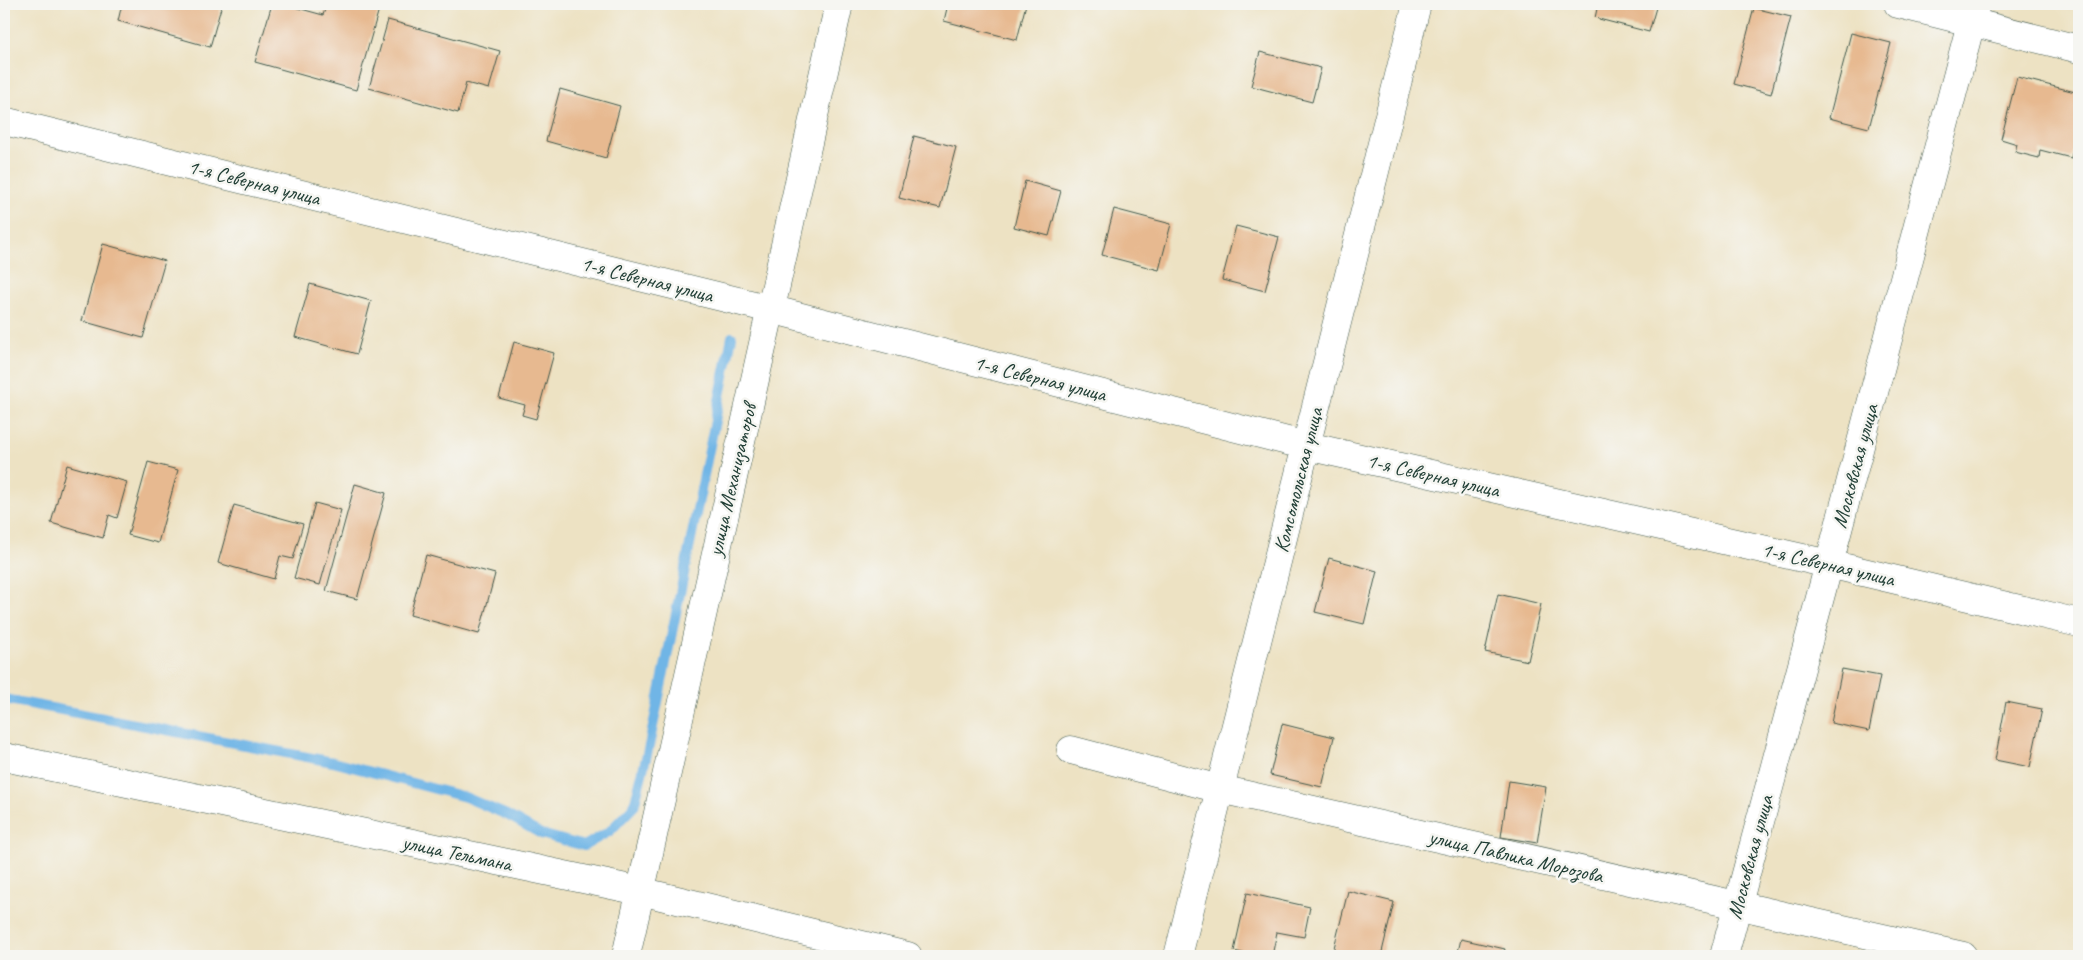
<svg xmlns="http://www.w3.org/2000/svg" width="2083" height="960" font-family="Caveat,sans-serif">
  <rect width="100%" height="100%" fill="#f6f6f2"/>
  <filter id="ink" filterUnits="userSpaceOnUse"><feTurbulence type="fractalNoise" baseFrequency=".02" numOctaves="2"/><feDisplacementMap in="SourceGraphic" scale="10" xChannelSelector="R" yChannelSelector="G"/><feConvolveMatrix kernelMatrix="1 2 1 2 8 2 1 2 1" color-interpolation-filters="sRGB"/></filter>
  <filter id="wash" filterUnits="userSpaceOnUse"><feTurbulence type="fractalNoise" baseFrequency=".0096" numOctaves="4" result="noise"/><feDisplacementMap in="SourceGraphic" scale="20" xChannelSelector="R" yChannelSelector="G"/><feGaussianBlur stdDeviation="1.12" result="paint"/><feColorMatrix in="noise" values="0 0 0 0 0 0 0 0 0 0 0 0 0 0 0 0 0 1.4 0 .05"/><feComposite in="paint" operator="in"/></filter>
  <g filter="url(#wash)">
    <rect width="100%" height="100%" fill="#ede2c3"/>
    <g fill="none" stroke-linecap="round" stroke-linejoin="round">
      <path stroke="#6fb5e6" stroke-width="10" d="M4 699 333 762 465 797 507 815 541 834 584 846 610 831 634 806 649 746 732 337"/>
    </g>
    <g id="blocks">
      <g fill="#e7b990">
        <path d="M122 4H222L210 47 118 21Z"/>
        <path d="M272 4H283L323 15 327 4H362L379 9 356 90 255 62Z"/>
        <path d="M948 4H1026L1017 40 944 21Z"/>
        <path d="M1598 4H1657L1649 32 1595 18Z"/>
        <path d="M1754 8 1791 17 1771 94 1734 84Z"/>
        <path d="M388 20 500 51 489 89 466 83 458 113 369 88Z"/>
        <path d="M1851 33 1891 43 1869 128 1829 118Z"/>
        <path d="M1260 52 1321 68 1312 102 1251 86Z"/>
        <path d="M2017 77 2079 93V127L2071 158 2040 150 2039 158 2015 152 2017 144 2001 139Z"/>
        <path d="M560 89 620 106 606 158 546 141Z"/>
        <path d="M914 136 956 147 940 208 899 198Z"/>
        <path d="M1025 181 1061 191 1049 236 1014 227Z"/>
        <path d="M1114 209 1171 224 1159 270 1102 255Z"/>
        <path d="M1236 226 1279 237 1265 291 1222 280Z"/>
        <path d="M103 244 165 261 143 338 82 321Z"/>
        <path d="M310 284 371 301 357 354 295 337Z"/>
        <path d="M514 342 554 353 536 419 522 415 525 405 499 398Z"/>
        <path d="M148 462 178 470 158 543 128 535Z"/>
        <path d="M67 465 127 482 117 518 109 515 103 538 51 523Z"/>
        <path d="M355 484 386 493 357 599 326 591Z"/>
        <path d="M315 503 341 510 320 585 294 578Z"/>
        <path d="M234 505 303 524 293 559 280 556 274 579 218 563Z"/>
        <path d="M426 555 495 574 479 634 410 615Z"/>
        <path d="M1329 558 1377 571 1364 624 1315 612Z"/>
        <path d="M1498 594 1541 604 1528 661 1485 652Z"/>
        <path d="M1842 669 1880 676 1869 731 1831 723Z"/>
        <path d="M2006 702 2042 709 2030 767 1995 760Z"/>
        <path d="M1282 724 1334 737 1322 787 1270 775Z"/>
        <path d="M1509 781 1546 787 1537 843 1501 837Z"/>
        <path d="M1348 891 1394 902 1381 956H1332Z"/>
        <path d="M1247 893 1310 907 1304 937 1277 932 1272 956H1255L1234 951Z"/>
        <path d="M1461 939 1505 949 1503 956H1457Z"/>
      </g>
    </g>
  </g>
  <g filter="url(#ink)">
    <use href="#blocks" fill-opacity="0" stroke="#3e5649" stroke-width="1"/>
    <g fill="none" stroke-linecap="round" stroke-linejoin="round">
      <defs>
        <g id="street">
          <path d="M1898 4 2079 49"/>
          <path d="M4 121 770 309 1307 446 1829 564 2079 623"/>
          <path d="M1071 750 1220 789 1963 956"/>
          <path d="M4 757 640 891 908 956"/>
          <path d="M626 956 839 4"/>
          <path d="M1178 956 1417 4"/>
          <path d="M1724 956 1829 564 1976 4"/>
        </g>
      </defs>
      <use href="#street" stroke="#3e5649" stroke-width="29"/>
      <use href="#street" stroke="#fff" stroke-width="28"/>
    </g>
  </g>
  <g text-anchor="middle" stroke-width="5" stroke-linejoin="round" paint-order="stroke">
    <g font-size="21" fill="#1f3d34" stroke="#f6f6f2">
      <text transform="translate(254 182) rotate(14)" y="7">1-я Северная улица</text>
      <text transform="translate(647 279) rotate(14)" y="7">1-я Северная улица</text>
      <text transform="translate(1040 378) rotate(14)" y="7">1-я Северная улица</text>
      <text transform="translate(1855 466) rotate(-75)" y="7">Московская улица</text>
      <text transform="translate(1433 475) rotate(13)" y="7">1-я Северная улица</text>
      <text transform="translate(732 480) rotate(-77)" y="7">улица Механизаторов</text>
      <text transform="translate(1298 480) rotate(-76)" y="7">Комсомольская улица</text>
      <text transform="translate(1828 564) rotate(13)" y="7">1-я Северная улица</text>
      <text transform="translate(457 853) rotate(12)" y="7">улица Тельмана</text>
      <text transform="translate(1516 856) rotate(13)" y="7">улица Павлика Морозова</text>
      <text transform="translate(1750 857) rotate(-75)" y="7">Московская улица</text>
    </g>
  </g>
  <rect width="2083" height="960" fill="none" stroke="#f6f6f2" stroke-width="20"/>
</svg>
